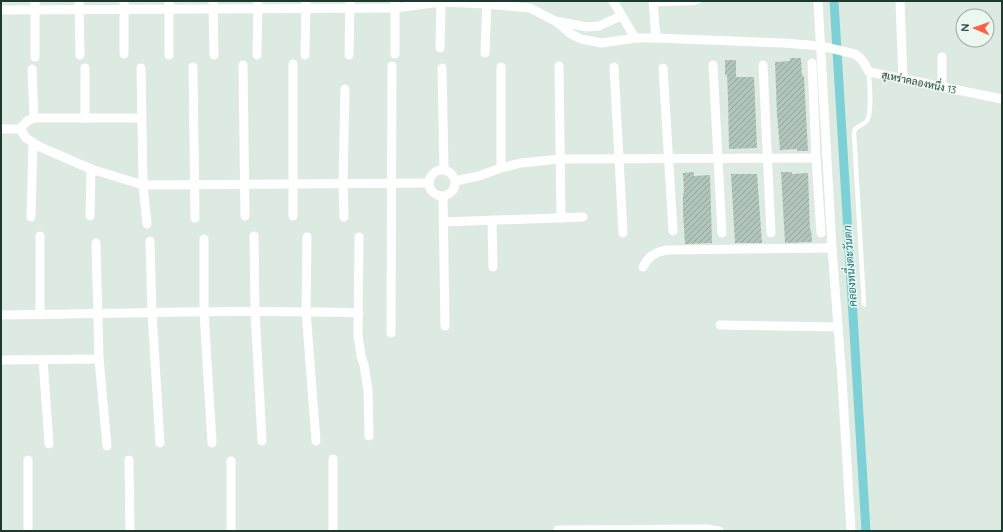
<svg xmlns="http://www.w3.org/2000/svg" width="1003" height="532" font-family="Quicksand,Sarabun,sans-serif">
  <defs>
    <pattern id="building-hatch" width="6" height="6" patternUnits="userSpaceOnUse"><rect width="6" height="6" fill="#b1c5bb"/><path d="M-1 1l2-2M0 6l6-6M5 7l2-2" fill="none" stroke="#8fa198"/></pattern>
  </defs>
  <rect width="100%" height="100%" fill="#dceae2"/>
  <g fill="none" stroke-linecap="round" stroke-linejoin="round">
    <path stroke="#7dd1d6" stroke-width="9" d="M834 1 866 531"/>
  </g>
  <g fill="url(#building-hatch)">
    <path d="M790 58H801L802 76H804L805 96 808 151H797V149L780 150 777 115 775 62 790 61Z"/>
    <path d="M725 60H736V77H754L757 148 729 149 728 98 727 75H725Z"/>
    <path d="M694 172V176L710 175 712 243 685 244 683 213V193H684L683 173Z"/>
    <path d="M781 172H792V174L808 173 810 230H811L812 242 785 243Z"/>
    <path d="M731 174H757L762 243H735Z"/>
  </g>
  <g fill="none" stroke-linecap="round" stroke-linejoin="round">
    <g stroke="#fff" stroke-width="4.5">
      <path d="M653 4 694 3 699 1"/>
      <path d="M864 305 854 133 855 129C858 126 863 125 866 122 873 115 869 83 869 72"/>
    </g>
    <g stroke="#fff" stroke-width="9">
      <path d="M79 1 80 55"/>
      <path d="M124 1V54"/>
      <path d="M169 1V55"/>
      <path d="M213 1 214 55"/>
      <path d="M395 1V54"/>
      <path d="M613 1 635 38"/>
      <path d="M653 1 656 38"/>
      <path d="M818 1 832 248 842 379 851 531"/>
      <path d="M900 1 903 78"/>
      <path d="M1 10 395 8 441 2 486 4 530 8 555 21 587 27 599 26 621 16"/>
      <path d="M557 22 571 34 581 39 592 41 602 43 635 38H656L784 43 821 46 855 54 860 58 864 63 869 72 1002 99"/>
      <path d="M440 48 441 1"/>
      <path d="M485 53 487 1"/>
      <path d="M257 55 258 1"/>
      <path d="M305 55 306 1"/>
      <path d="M349 55 350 1"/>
      <path d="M35 57V1"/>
      <path d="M942 57V87"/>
      <path d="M812 63 816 158 821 233"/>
      <path d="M243 65 245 216"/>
      <path d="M713 65 722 233"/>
      <path d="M763 65 771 233"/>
      <path d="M559 66 561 218"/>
      <path d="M193 67 195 218"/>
      <path d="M614 67 623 233"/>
      <path d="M85 68V118"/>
      <path d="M141 68 143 185 147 224"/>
      <path d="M442 68 444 170"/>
      <path d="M663 68 673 231"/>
      <path d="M32 69 34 118"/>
      <path d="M1 129H20"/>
      <path d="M20 129 26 138 38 146 91 169 143 185 429 183"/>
      <path d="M20 129 27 121 34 118H142"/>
      <path d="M501 168V67"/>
      <circle cx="442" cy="183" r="13"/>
      <path d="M455 181 479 176 501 168 521 163 560 159 816 158"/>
      <path d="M443 197 445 326"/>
      <path d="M90 216 91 169"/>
      <path d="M293 216V64"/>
      <path d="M31 217 33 142"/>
      <path d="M344 217 343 184 345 89"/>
      <path d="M492 220 493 267"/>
      <path d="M443 222 583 217"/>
      <path d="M40 236V315"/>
      <path d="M254 236 255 311 262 441"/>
      <path d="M307 237 306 311 316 441"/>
      <path d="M359 237 358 335 361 356 364 365 368 390 369 436"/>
      <path d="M204 239V312L212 443"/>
      <path d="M150 241 152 313 160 443"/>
      <path d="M96 243 99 359 107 446"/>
      <path d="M643 267C648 256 656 252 667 250L832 248"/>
      <path d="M1 315C120 314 240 309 359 313"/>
      <path d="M720 325 838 327"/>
      <path d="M391 333 392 66"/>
      <path d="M1 360 99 359"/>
      <path d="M43 360 49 444"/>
      <path d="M333 459V531"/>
      <path d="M28 460V531"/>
      <path d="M129 460 130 531"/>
      <path d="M558 530 706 529 719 531"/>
      <path d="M231 531V461"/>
    </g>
  </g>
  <g text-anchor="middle" stroke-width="3" stroke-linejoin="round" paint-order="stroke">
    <g font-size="10" fill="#1d3a2f" stroke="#ecf7f0">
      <text transform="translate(919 82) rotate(12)" y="4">สุเหร่าคลองหนึ่ง 13</text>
    </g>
    <g font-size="11" font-style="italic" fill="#12747b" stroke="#ecf7f0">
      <text transform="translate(850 266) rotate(-94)" y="4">คลองหนึ่งตะวันตก</text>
    </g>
  </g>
  <rect width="1003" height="532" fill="none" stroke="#1d3a2f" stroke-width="4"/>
  <g transform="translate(975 28) rotate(272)"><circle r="19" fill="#ecf7f0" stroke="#99aba3"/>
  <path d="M0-3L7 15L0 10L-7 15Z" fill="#ff6045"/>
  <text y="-6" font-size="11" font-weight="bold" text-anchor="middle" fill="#1d3a2f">N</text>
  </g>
</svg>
